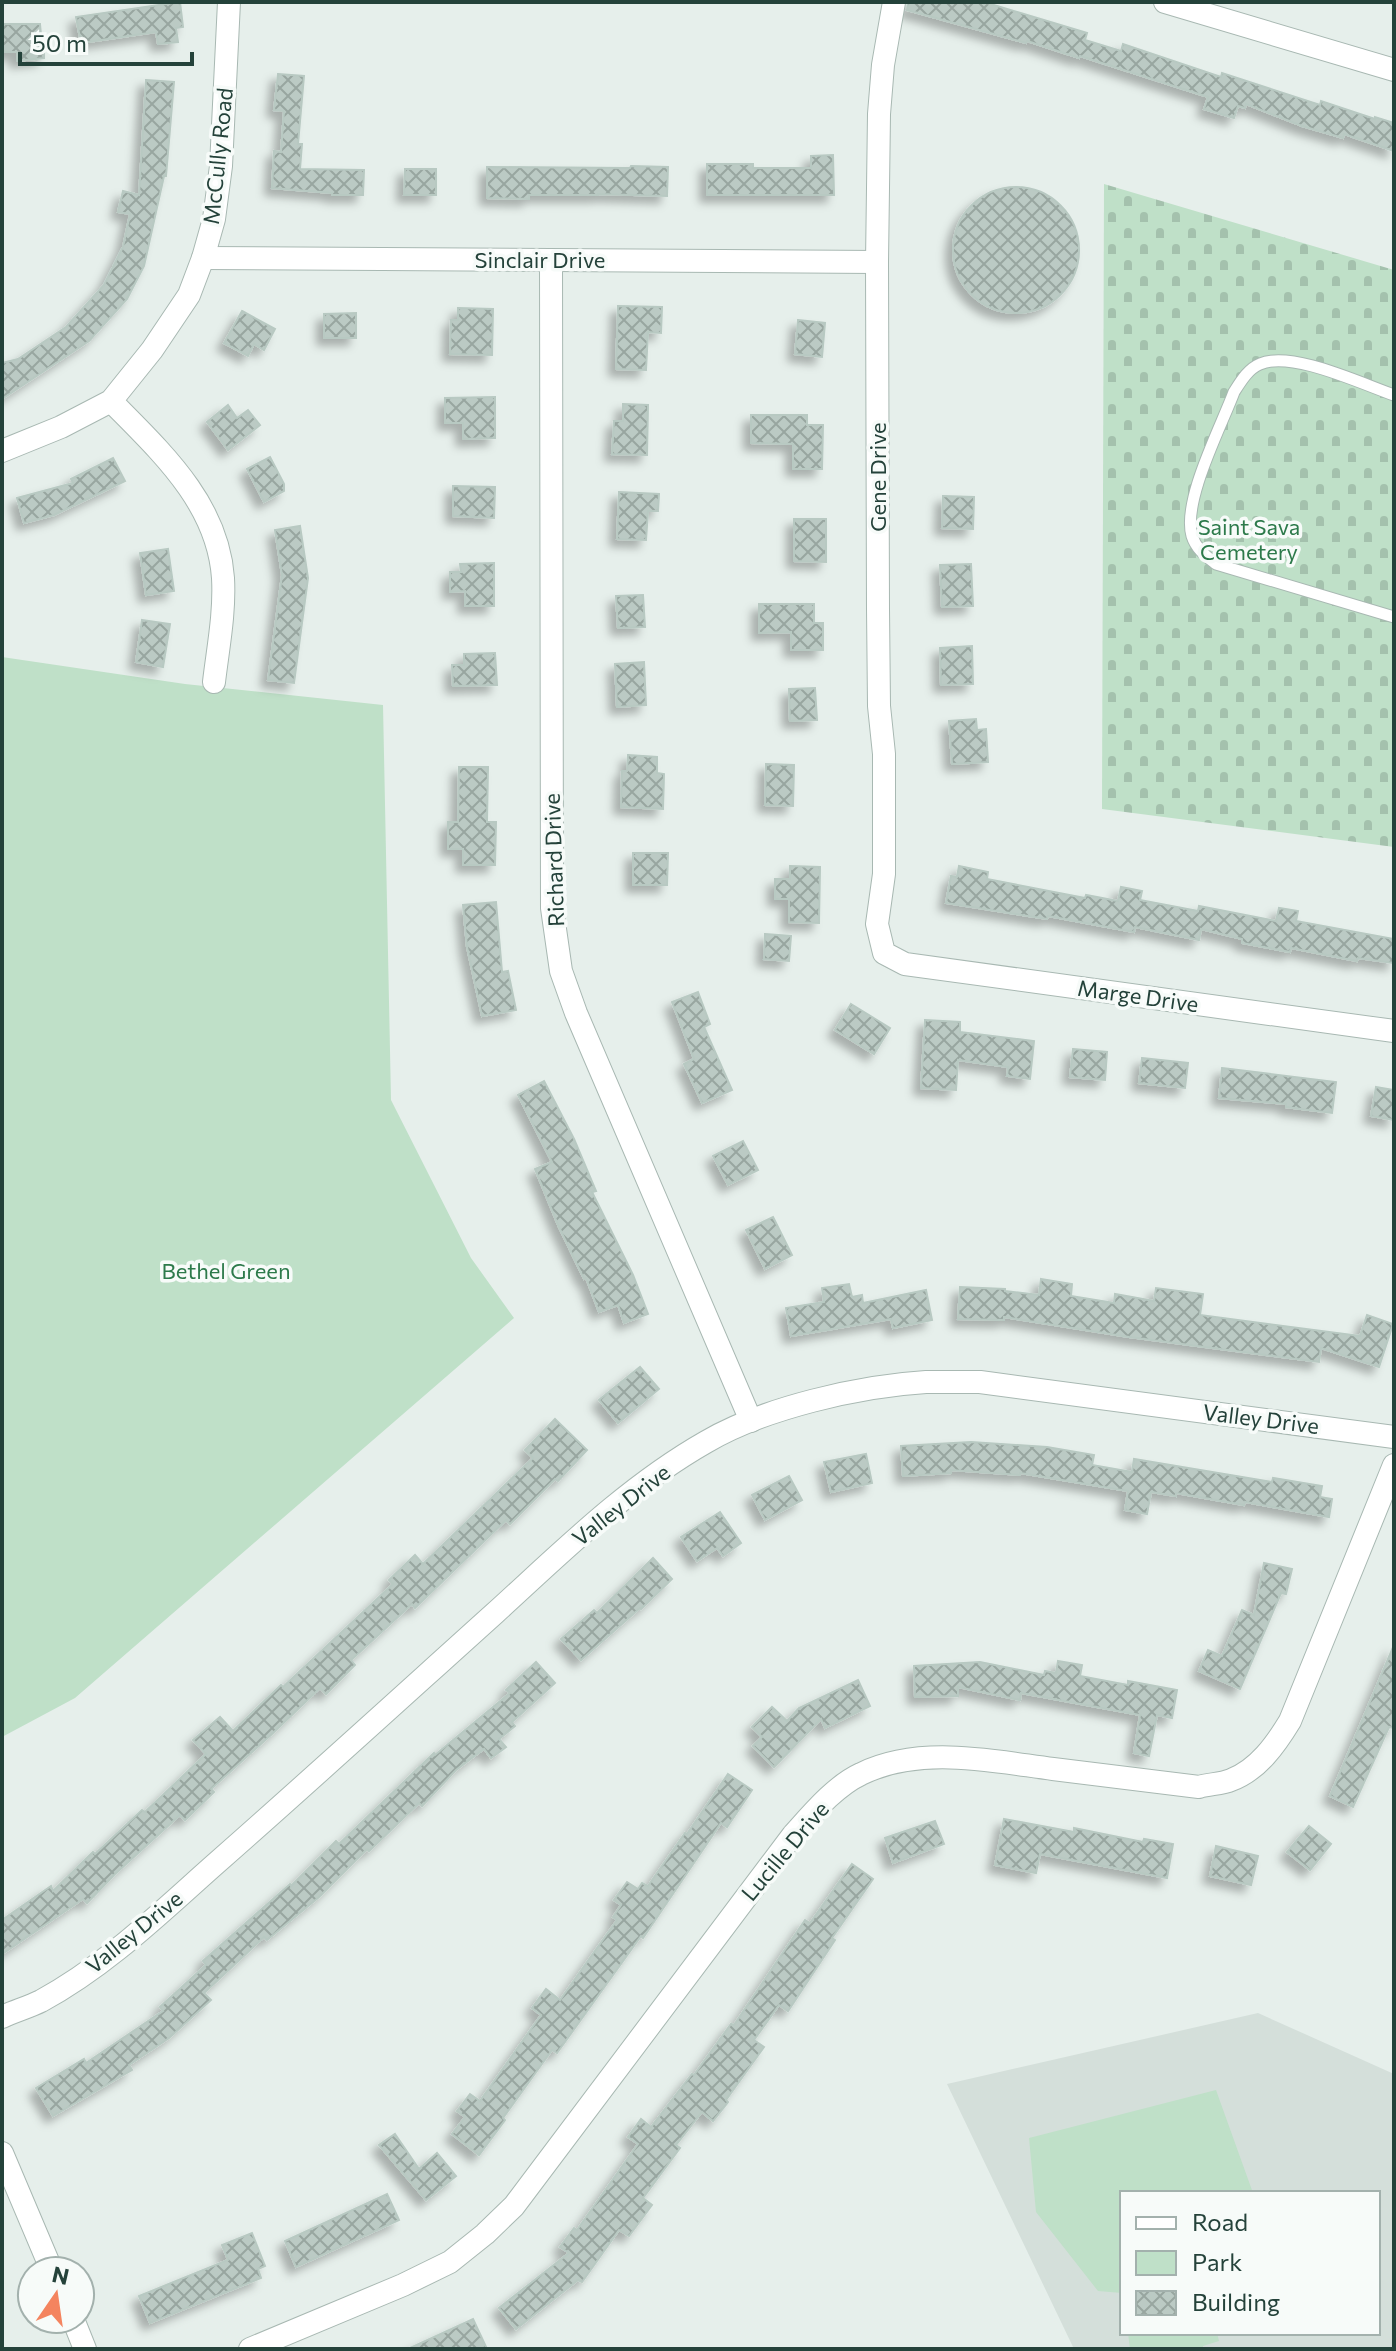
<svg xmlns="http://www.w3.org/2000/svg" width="1396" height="2351" font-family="Commissioner,sans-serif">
  <defs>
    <pattern id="cemetery-stones" width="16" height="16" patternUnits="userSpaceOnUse" patternTransform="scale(2)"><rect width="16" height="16" fill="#bfe0c8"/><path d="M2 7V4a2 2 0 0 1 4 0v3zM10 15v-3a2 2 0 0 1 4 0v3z" fill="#a4c1ad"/></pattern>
    <pattern id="building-cross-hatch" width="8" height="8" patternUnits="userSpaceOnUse" patternTransform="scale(2)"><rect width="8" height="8" fill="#bbcac4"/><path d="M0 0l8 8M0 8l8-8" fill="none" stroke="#98a6a0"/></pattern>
    <filter id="shadow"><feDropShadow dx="-7" dy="7" stdDeviation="4" flood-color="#0004"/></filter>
  </defs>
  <rect width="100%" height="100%" fill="#e6efeb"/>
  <path fill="#d4dfda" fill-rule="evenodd" d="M1258 2013 1394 2074V2349H1074L947 2084ZM1122 2193H1378V2333H1122Z"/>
  <path fill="url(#cemetery-stones)" d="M1104 184 1394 270V847L1102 809Z"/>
  <g fill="#bfe0c8">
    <path d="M2 657 185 684 383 705 391 1100 471 1258 514 1318 75 1698 2 1737Z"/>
    <path d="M1216 2090 1253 2193H1122V2293L1098 2291 1036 2212 1029 2138Z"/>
    <path d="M1128 2333H1217L1219 2341 1203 2346V2349H1130Z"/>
  </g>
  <g fill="url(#building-cross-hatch)" stroke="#b8c9c2" stroke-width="2" filter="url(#shadow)">
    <path d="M180 2 183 27 176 28 178 42 158 44 156 32 81 43 76 17Z"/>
    <path d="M908 2H984L1087 33 1085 40 1121 51 1123 44 1221 77 1222 73 1320 105 1321 101 1375 119V117L1394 123V151L1344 134 1343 138 1302 126 1246 104 1245 108 1238 106 1234 118 1204 109 1208 97 1080 56 1079 58 1027 41 1026 43 907 10Z"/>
    <path d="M2 24H40L41 35H44V58L17 61V52H2Z"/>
    <path d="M278 74 304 76 298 144H302L300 169 364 170 363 195H332V193L272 188 274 151 281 152 284 111 274 110Z"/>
    <path d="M146 80 174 82 166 176H164L144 266 127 299 89 341 2 399V363L18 359 66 327 104 285 123 247 130 214 118 212 123 191 139 195Z"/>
    <path d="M833 155 834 195H707V164H753V168H811V156Z"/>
    <path d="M631 166 668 167 667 196 598 194V195H529V199L487 198V167L630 168Z"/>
    <path d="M405 169H436V195H404Z"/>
    <circle cx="1016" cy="250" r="63"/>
    <path d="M618 306 662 307 661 333 648 332 646 370 616 369Z"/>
    <path d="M458 308 493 309 492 355 450 354 451 320H458Z"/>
    <path d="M242 311 275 329 264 350 254 344 248 356 224 343Z"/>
    <path d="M356 313V338H324V314Z"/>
    <path d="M798 320 825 323 822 357 795 354Z"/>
    <path d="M495 397V438L463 439V423H445V398Z"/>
    <path d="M623 404 648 405 647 455 612 454 614 421H623Z"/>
    <path d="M228 405 237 418 248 410 260 425 228 450 207 422Z"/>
    <path d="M751 415H807V425H823L822 469H793V444L751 443Z"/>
    <path d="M270 457 284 484V491L264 502 247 469Z"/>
    <path d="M113 458 125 481 54 515 24 523 17 498 73 483 71 479Z"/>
    <path d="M453 486 495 487 494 518 453 516Z"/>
    <path d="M619 492 659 494 658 511H648L646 540 617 539Z"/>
    <path d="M943 496 974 497 973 529 942 528Z"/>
    <path d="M794 519H826V562L794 561Z"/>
    <path d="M300 526 308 578 294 683 268 680 282 575 275 530Z"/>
    <path d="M168 549 174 591 146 595 140 553Z"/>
    <path d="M494 563V606H465V591L450 592V572H461L460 564Z"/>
    <path d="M971 564 973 606 942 607 940 565Z"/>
    <path d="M643 595 645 627 618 628 616 596Z"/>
    <path d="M759 604H814V623H823V650H791V632L759 633Z"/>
    <path d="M142 620 170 624 163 667 136 662Z"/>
    <path d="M972 646 973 684 941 685 940 648Z"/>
    <path d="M495 653 497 685 453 686 452 665H464V654Z"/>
    <path d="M644 662 646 705 617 707 615 664Z"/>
    <path d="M815 688 817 720 790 721 789 689Z"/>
    <path d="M976 719 977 730 986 729 988 762 952 764 949 721Z"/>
    <path d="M628 755 657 757V773L664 774 663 809 621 807 622 771H627Z"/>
    <path d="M766 764 794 765 793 806 765 805Z"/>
    <path d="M459 767H488L487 822H496L495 865H463V849H448V822H458Z"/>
    <path d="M633 853H668L667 885H633Z"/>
    <path d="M790 866 820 867 819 923 789 922V899H775V879H790Z"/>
    <path d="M959 866 988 872 987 879 1085 898 1086 895 1118 901 1121 887 1142 891 1140 900 1198 911 1199 906 1276 921 1279 908 1298 911 1296 921 1394 939V963L1358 958 1357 961 1291 948 1290 952 1242 943V939L1201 929 1199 940 1135 927 1134 932 1048 916 1047 919 946 903 951 876 957 877Z"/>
    <path d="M496 902 502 972 508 971 516 1010 482 1016 467 947 463 905Z"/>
    <path d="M765 934 791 936 789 961 764 959Z"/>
    <path d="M698 992 710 1024 704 1027 732 1090 702 1103 684 1064 694 1059 672 1002Z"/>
    <path d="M851 1004 890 1028 874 1054 835 1030Z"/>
    <path d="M925 1020 960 1022V1032L1034 1041 1030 1079 1007 1076 1008 1067 958 1060 956 1090 921 1088Z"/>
    <path d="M1073 1049 1107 1052 1105 1080 1070 1077Z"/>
    <path d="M1142 1058 1188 1063 1185 1088 1139 1083Z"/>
    <path d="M1222 1068 1336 1082 1332 1113 1286 1107V1104L1219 1098Z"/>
    <path d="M544 1081 574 1139 596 1191 592 1192 633 1275 648 1314 624 1323 618 1305 599 1312 586 1278 584 1279 558 1225 535 1169 552 1162 518 1095Z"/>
    <path d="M1376 1087 1394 1090V1120L1371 1116Z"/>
    <path d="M743 1141 758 1170 728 1185 713 1156Z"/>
    <path d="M773 1217 792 1255 765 1269 746 1230Z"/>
    <path d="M1041 1279 1072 1284 1071 1296 1114 1303 1115 1294 1154 1301 1156 1288 1203 1294 1200 1315 1283 1326 1360 1336 1367 1315 1393 1324 1379 1367 1321 1348 1319 1362 1129 1337 1004 1317V1320L958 1319 960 1287 1005 1289V1291L1039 1295Z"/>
    <path d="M849 1284 852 1297 862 1295 863 1303 926 1290 932 1320 893 1328 891 1319 791 1336 786 1308 824 1302 822 1288Z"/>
    <path d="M640 1367 659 1389 618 1423 599 1400Z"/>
    <path d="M555 1419 587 1450 558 1481 555 1479 510 1524 506 1520 415 1608 412 1604 351 1660 355 1665 326 1694 320 1688 273 1733 211 1789 214 1792 185 1820 180 1815 115 1874 87 1903 83 1899 2 1954V1920L51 1886 53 1891 93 1852 95 1854 142 1810 145 1812 206 1754 193 1740 220 1717 233 1731 281 1685 283 1687 393 1584 389 1580 415 1555 423 1564 533 1458 525 1450Z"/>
    <path d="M971 1442 1047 1447 1094 1455 1092 1465 1132 1472 1134 1459 1272 1482 1273 1478 1322 1486 1320 1497 1332 1499 1329 1517 1245 1502 1244 1505 1176 1493V1496L1151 1492 1147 1514 1125 1510 1128 1491 1020 1473V1475L951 1470V1473L903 1476 901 1446Z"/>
    <path d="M866 1454 872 1483 831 1492 824 1462Z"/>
    <path d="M789 1476 802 1500 765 1520 752 1495Z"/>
    <path d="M720 1512 741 1543 723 1556 717 1548 697 1561 681 1537Z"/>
    <path d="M653 1558 672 1579 641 1609 640 1608 581 1660 561 1639 594 1610 597 1613Z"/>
    <path d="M1264 1563 1292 1569 1286 1594 1281 1593 1240 1689 1199 1671 1208 1650 1222 1656 1242 1610 1254 1615Z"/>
    <path d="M1394 1645V1728L1389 1727 1353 1807 1330 1796Z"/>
    <path d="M1058 1661 1082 1665 1080 1676 1128 1685V1681L1177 1690 1172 1718 1157 1715 1149 1756 1134 1753 1140 1715 1021 1693 1020 1700 958 1687V1696L915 1697 914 1666 980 1662 1044 1675 1045 1671 1056 1673Z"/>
    <path d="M536 1662 555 1683 512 1722 515 1726 499 1739 506 1747 491 1758 484 1749 456 1770 422 1806 419 1803 369 1851 367 1849 319 1897 267 1940 264 1937 204 1993 211 2000 169 2038 129 2065 132 2070 53 2116 36 2088 84 2059 86 2063 163 2011 160 2007 206 1965 203 1961 290 1884 291 1886 336 1841 339 1844 434 1753 435 1755 510 1693 506 1690Z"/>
    <path d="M858 1680 870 1706 825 1728 821 1719 774 1767 753 1746 762 1737 752 1727 772 1707 787 1721 799 1708Z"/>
    <path d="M728 1774 752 1790 727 1827 721 1823 643 1938 641 1936 557 2053 552 2050 503 2118 505 2120 479 2155 452 2134 465 2117 457 2111 470 2094 480 2101 541 2015 532 2008 546 1989 560 2000 617 1920 613 1917 621 1905 614 1900 627 1882 638 1889 642 1883 648 1886 685 1833 687 1834Z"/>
    <path d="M1004 1819 1074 1832V1828L1143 1842 1144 1839 1173 1844 1167 1878 1040 1854 1036 1873 995 1865Z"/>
    <path d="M935 1821 944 1844 893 1863 885 1838Z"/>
    <path d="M1309 1826 1331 1844 1310 1870 1287 1852Z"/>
    <path d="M1216 1846 1258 1856 1251 1885 1210 1876Z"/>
    <path d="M852 1864 873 1879 832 1938 835 1940 788 2011 779 2005 754 2040 764 2047 726 2100 728 2102 713 2121 702 2112 676 2145 680 2148 643 2198 652 2205 629 2236 619 2230 582 2282 578 2280 516 2329 499 2308 569 2253 560 2247 574 2228 577 2230 638 2144 628 2137 641 2119 651 2127 692 2074 694 2075 731 2024 734 2025 805 1920 810 1923Z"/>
    <path d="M395 2134 419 2169 437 2153 456 2176 426 2200 379 2145Z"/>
    <path d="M387 2194 399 2220 296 2267 285 2241Z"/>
    <path d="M252 2233 265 2266 258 2269 261 2278 150 2323 139 2296 228 2260 222 2245Z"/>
    <path d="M473 2319 487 2349H408Z"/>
  </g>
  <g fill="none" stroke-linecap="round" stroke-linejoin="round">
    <defs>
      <path id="lane" d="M1394 395C1362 384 1291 350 1260 364 1248 369 1241 381 1234 392 1221 427 1182 501 1192 536 1196 549 1206 556 1216 564L1394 617"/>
      <g id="street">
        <path d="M894 2 883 65 879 114 877 262 878 609 879 706 884 754V874L877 924 884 953 905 964 1394 1031"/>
        <path d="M1165 2 1394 70"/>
        <path d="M203 258 877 262"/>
        <path d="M551 260 552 908 561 971 576 1013 751 1421"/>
        <path d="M111 401C160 451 218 503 223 578 225 613 218 648 214 682"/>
        <path d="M2 451 61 427 111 401 152 350 189 295 203 258 214 219 221 166 229 2"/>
        <path d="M2 2017C15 2011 29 2007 41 2001 108 1965 164 1909 221 1859 313 1778 404 1695 495 1613 562 1552 627 1487 706 1442 764 1408 859 1386 926 1382 944 1382 962 1382 980 1382L1394 1437"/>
        <path d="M2 2153 52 2271"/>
        <path d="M73 2319 85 2349"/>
        <path d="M250 2349 403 2285 450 2262 485 2234 514 2206 793 1835C812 1814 835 1786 861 1774 920 1745 991 1761 1053 1769 1102 1775 1151 1781 1199 1787 1209 1784 1222 1784 1231 1780 1258 1770 1276 1744 1290 1721L1394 1465"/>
      </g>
    </defs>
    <use href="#lane" stroke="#a8b8b2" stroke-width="13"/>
    <use href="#street" stroke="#a8b8b2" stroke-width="24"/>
    <use href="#lane" stroke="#fff" stroke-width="11"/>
    <use href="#street" stroke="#fff" stroke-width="22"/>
  </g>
  <g text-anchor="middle" stroke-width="7" stroke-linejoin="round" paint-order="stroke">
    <g font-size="22" fill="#24423a" stroke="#f7fbf9">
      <text transform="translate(218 156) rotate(-84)" y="8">McCully Road</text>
      <text x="540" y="268">Sinclair Drive</text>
      <text transform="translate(878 477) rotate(-90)" y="8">Gene Drive</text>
      <text transform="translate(554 860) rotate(-92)" y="8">Richard Drive</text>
      <text transform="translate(1138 996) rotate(8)" y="8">Marge Drive</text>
      <text transform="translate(1261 1419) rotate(7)" y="8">Valley Drive</text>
      <text transform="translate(621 1505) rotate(-38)" y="8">Valley Drive</text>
      <text transform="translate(785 1851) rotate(-50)" y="8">Lucille Drive</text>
      <text transform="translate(134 1932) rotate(-39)" y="8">Valley Drive</text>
    </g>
    <g font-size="22" fill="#2d7a4b" stroke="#f7fbf9">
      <text x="1249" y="535">Saint Sava<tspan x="1249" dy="25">Cemetery</tspan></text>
      <text x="226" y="1279">Bethel Green</text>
    </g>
  </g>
  <rect width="1396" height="2351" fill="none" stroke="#24423a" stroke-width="8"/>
  <rect x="1120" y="2191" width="260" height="144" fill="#f7fbf9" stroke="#a3b1ad" stroke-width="2"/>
  <rect x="1136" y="2217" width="40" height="12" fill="#ffffff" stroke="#a3b1ad" stroke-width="2"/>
  <text x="1192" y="2231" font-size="24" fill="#24423a">Road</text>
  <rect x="1136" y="2251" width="40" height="24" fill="#bfe0c8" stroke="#a3b1ad" stroke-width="2"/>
  <text x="1192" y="2271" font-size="24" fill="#24423a">Park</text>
  <rect x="1136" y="2291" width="40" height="24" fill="url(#building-cross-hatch)" stroke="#a3b1ad" stroke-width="2"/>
  <text x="1192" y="2311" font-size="24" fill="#24423a">Building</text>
  <g transform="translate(56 2295) rotate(13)"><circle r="38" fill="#f7fbf9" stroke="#a3b1ad" stroke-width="2"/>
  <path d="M0-6L14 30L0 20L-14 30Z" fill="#f4845f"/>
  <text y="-12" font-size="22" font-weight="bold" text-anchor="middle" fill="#24423a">N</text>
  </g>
  <path d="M20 52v12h172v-12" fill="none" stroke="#24423a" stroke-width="4"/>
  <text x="32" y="52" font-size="24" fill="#24423a" stroke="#f7fbf9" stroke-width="6" paint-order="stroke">50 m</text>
</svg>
